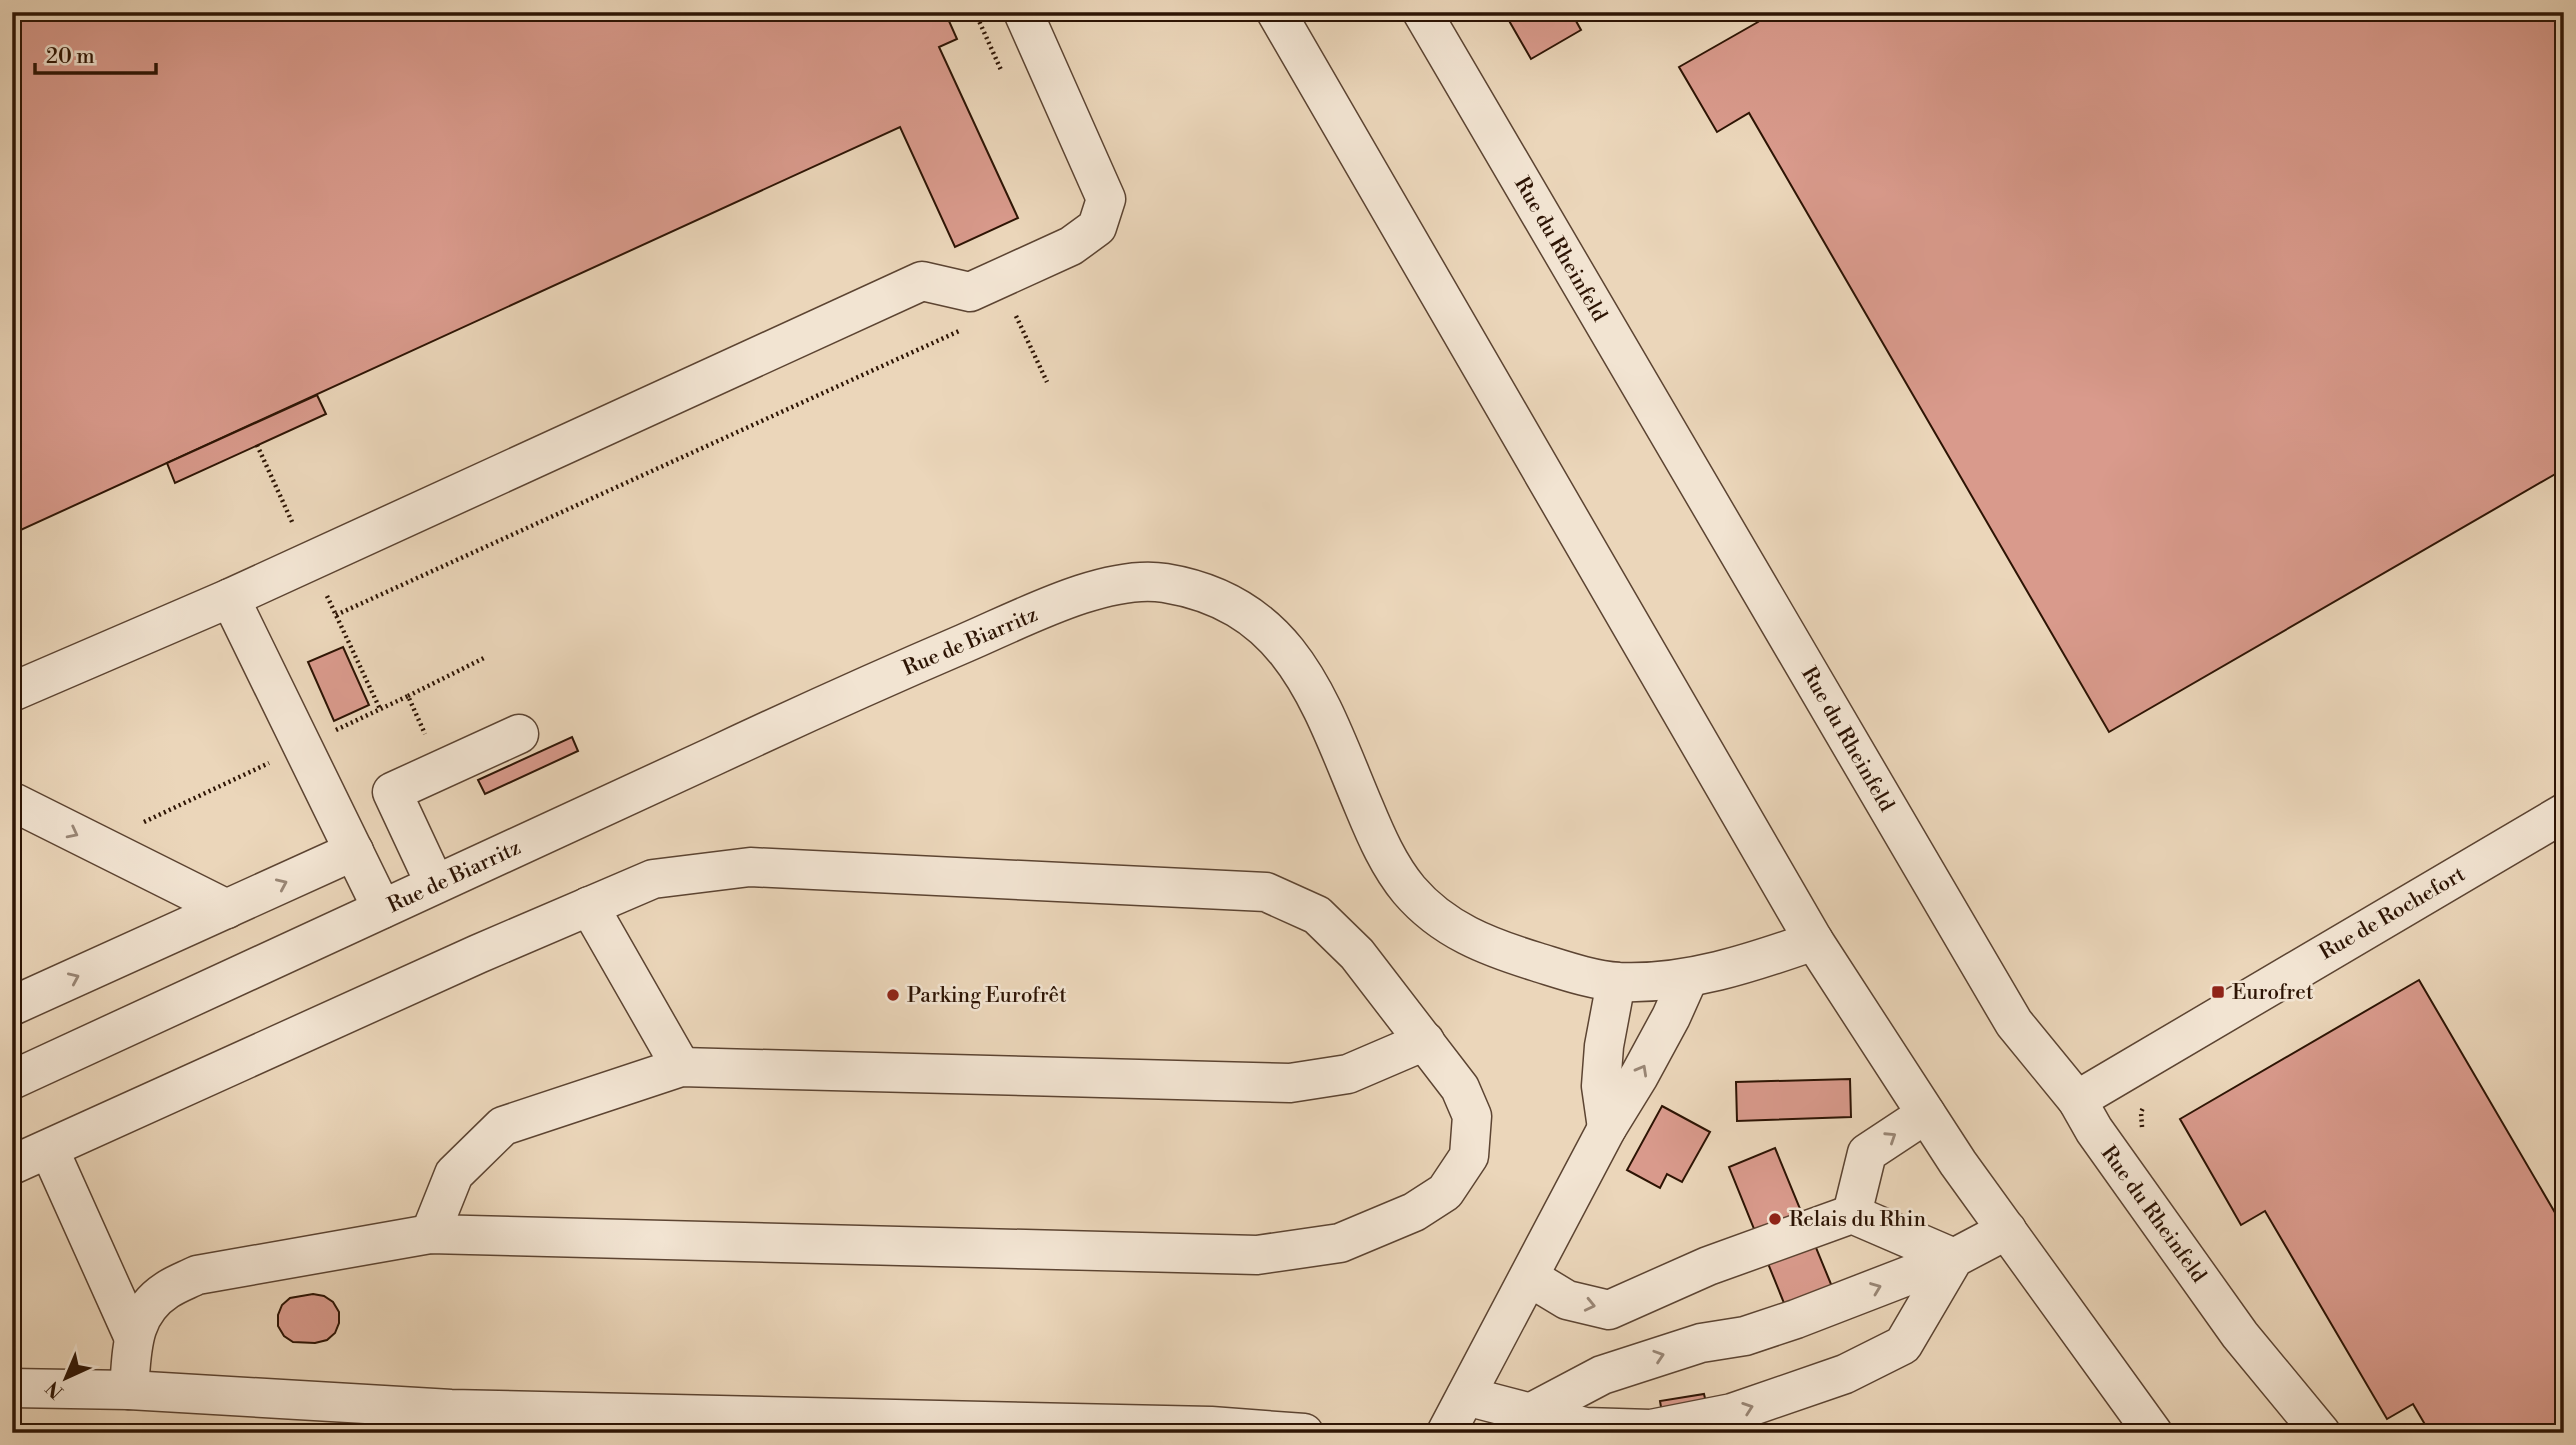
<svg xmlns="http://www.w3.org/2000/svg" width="2576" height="1445" font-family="'Libre Bodoni',serif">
  <rect width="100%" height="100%" fill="#ebd6ba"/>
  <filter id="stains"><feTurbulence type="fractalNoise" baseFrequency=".00286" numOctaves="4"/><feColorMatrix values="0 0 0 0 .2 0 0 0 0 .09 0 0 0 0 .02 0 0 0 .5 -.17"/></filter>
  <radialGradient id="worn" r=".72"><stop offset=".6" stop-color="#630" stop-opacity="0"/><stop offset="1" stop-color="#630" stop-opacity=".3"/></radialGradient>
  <g fill="#d99a8c" stroke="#2d1404" stroke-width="2">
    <path d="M12 12H945L957 39 939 47 1018 218 955 247 900 127 12 534Z"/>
    <path d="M1504 12H1571L1581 30 1531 59Z"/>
    <path d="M1752 12H2564V469L2109 732 1749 113 1717 132 1679 67 1758 22Z"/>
    <path d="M317 395 326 414 175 483 167 463Z"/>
    <path d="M343 647 369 705 334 721 308 662Z"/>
    <path d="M572 737 578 751 485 794 478 780Z"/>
    <path d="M2419 980 2564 1228V1433H2430L2413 1404 2387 1419 2265 1211 2241 1225 2180 1119Z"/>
    <path d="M1850 1079 1851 1117 1737 1121 1736 1082Z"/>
    <path d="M1662 1106 1710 1132 1682 1182 1667 1174 1660 1188 1627 1170Z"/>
    <path d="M1775 1148 1833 1289 1786 1308 1729 1167Z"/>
    <path d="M313 1294 324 1296 333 1302 339 1312V1323L335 1333 327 1340 315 1343 293 1342 284 1336 278 1326V1315L282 1305 290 1298Z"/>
    <path d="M1704 1394 1708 1411 1663 1419 1660 1401Z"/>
  </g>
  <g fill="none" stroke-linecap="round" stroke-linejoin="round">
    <defs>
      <g id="minor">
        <path d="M1276 12 1814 941 1958 1163 2153 1433"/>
        <path d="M1422 12 2014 1023 2077 1100 2094 1130 2240 1335 2321 1433"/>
        <path d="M12 692 230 598"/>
        <path d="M12 805 15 803 227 909"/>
        <path d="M435 884 392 792 519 734"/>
        <path d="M589 906 681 1067"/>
        <path d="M382 909 230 598 922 281 970 292 1071 246 1097 227 1106 199 1023 12"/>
        <path d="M12 1006 354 851"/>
        <path d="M12 1080C246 971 480 863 714 756 797 717 881 679 965 643 1019 620 1106 573 1165 583 1293 604 1320 703 1364 807 1376 836 1389 866 1409 890 1443 930 1488 947 1537 962 1563 970 1591 980 1619 982 1686 985 1751 963 1814 941"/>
        <path d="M2077 1100 2564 813"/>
        <path d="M1607 1128 1601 1086 1604 1046 1616 982"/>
        <path d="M49 1149 133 1336"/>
        <path d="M12 1165 478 954 653 879 750 867 1266 892 1317 915 1357 954 1460 1088 1472 1116 1469 1156 1445 1192 1414 1212 1340 1243 1257 1255 430 1234 197 1275C187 1280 176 1284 167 1290 130 1314 132 1352 129 1390"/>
        <path d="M1852 1214 1867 1153 1926 1114"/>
        <path d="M430 1234 454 1174 503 1126 681 1067 1290 1083 1348 1074 1425 1041"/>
        <path d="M1529 1277 1567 1300 1609 1310 1708 1266 1852 1214 1954 1258"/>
        <path d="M12 1388 129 1390 451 1409 1211 1426 1304 1433"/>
        <path d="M1466 1396 1585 1427 1651 1429 1732 1413 1845 1374 1903 1345 1954 1258 2007 1230"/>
        <path d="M1530 1413 1602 1375 1701 1343 1745 1336 1796 1319 1954 1258"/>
        <path d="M1446 1433 1607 1128 1639 1076 1671 1017 1688 979"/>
      </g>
    </defs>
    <use href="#minor" stroke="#5c4432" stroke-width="41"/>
    <g stroke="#2d1404" stroke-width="4.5" stroke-dasharray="2 3.5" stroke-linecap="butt">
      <path d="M975 12 1001 70"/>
      <path d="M1016 316 1047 382"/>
      <path d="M257 445 293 524"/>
      <path d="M327 596 380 709"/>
      <path d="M336 615 959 331"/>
      <path d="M408 696 484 658"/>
      <path d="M336 730 408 696 425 734"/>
      <path d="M144 822 269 763"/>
      <path d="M2142 1127 2141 1112 2143 1108"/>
    </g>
    <use href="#minor" stroke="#f2e4d2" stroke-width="38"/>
  </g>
  <defs><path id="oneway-chevron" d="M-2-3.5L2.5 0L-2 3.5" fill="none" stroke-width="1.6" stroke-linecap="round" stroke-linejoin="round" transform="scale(1.75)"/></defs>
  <g stroke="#998675">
    <use href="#oneway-chevron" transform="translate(73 833) rotate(27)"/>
    <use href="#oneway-chevron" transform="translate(282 884) rotate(-24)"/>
    <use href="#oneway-chevron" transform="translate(74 978) rotate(-24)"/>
    <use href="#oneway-chevron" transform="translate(1642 1070) rotate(-61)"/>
    <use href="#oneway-chevron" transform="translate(1891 1137) rotate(-33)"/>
    <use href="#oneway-chevron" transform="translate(1876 1288) rotate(-21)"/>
    <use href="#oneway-chevron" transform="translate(1590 1305) rotate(13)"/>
    <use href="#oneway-chevron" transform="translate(1659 1356) rotate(-18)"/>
    <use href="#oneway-chevron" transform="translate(1748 1408) rotate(-19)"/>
  </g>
  <g fill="#8f2418" stroke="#f2e4d2" stroke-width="2.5">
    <rect x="2211" y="985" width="14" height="14" rx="3.5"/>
    <circle cx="893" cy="995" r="7"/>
    <circle cx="1775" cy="1219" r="7"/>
  </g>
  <g text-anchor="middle" stroke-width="5" stroke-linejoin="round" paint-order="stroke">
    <g font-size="21" fill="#2d1404" stroke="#f2e4d2">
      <text transform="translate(1561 249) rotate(60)" y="7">Rue du Rheinfeld</text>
      <text transform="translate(970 641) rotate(-23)" y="7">Rue de Biarritz</text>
      <text transform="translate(1848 739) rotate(60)" y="7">Rue du Rheinfeld</text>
      <text transform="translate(454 876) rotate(-25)" y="7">Rue de Biarritz</text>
      <text transform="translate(2392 913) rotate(-30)" y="7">Rue de Rochefort</text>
      <text transform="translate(2154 1214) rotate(54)" y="7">Rue du Rheinfeld</text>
    </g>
    <g font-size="21" fill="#2d1404" stroke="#f2e4d2" text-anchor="start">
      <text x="2232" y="999">Eurofret</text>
      <text x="907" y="1002">Parking Eurofrêt</text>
      <text x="1789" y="1226">Relais du Rhin</text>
    </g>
  </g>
  <rect width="2576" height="1445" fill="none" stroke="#ebd6ba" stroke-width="42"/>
  <rect x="14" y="14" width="2548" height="1417" fill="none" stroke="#2d1404" stroke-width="3.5"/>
  <rect x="21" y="21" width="2534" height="1403" fill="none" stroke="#2d1404" stroke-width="2"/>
  <g transform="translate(66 1378) rotate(224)" stroke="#f2e4d2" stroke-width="5" paint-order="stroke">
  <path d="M0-5L12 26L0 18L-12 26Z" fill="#2d1404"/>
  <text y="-10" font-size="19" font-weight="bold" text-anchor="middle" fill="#2d1404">N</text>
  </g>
  <path d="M35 63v10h121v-10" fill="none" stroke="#2d1404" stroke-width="3.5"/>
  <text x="46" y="63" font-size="21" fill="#2d1404" stroke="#f2e4d2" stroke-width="5" paint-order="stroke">20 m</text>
  <rect width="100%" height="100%" filter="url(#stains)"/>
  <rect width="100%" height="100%" fill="url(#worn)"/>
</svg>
